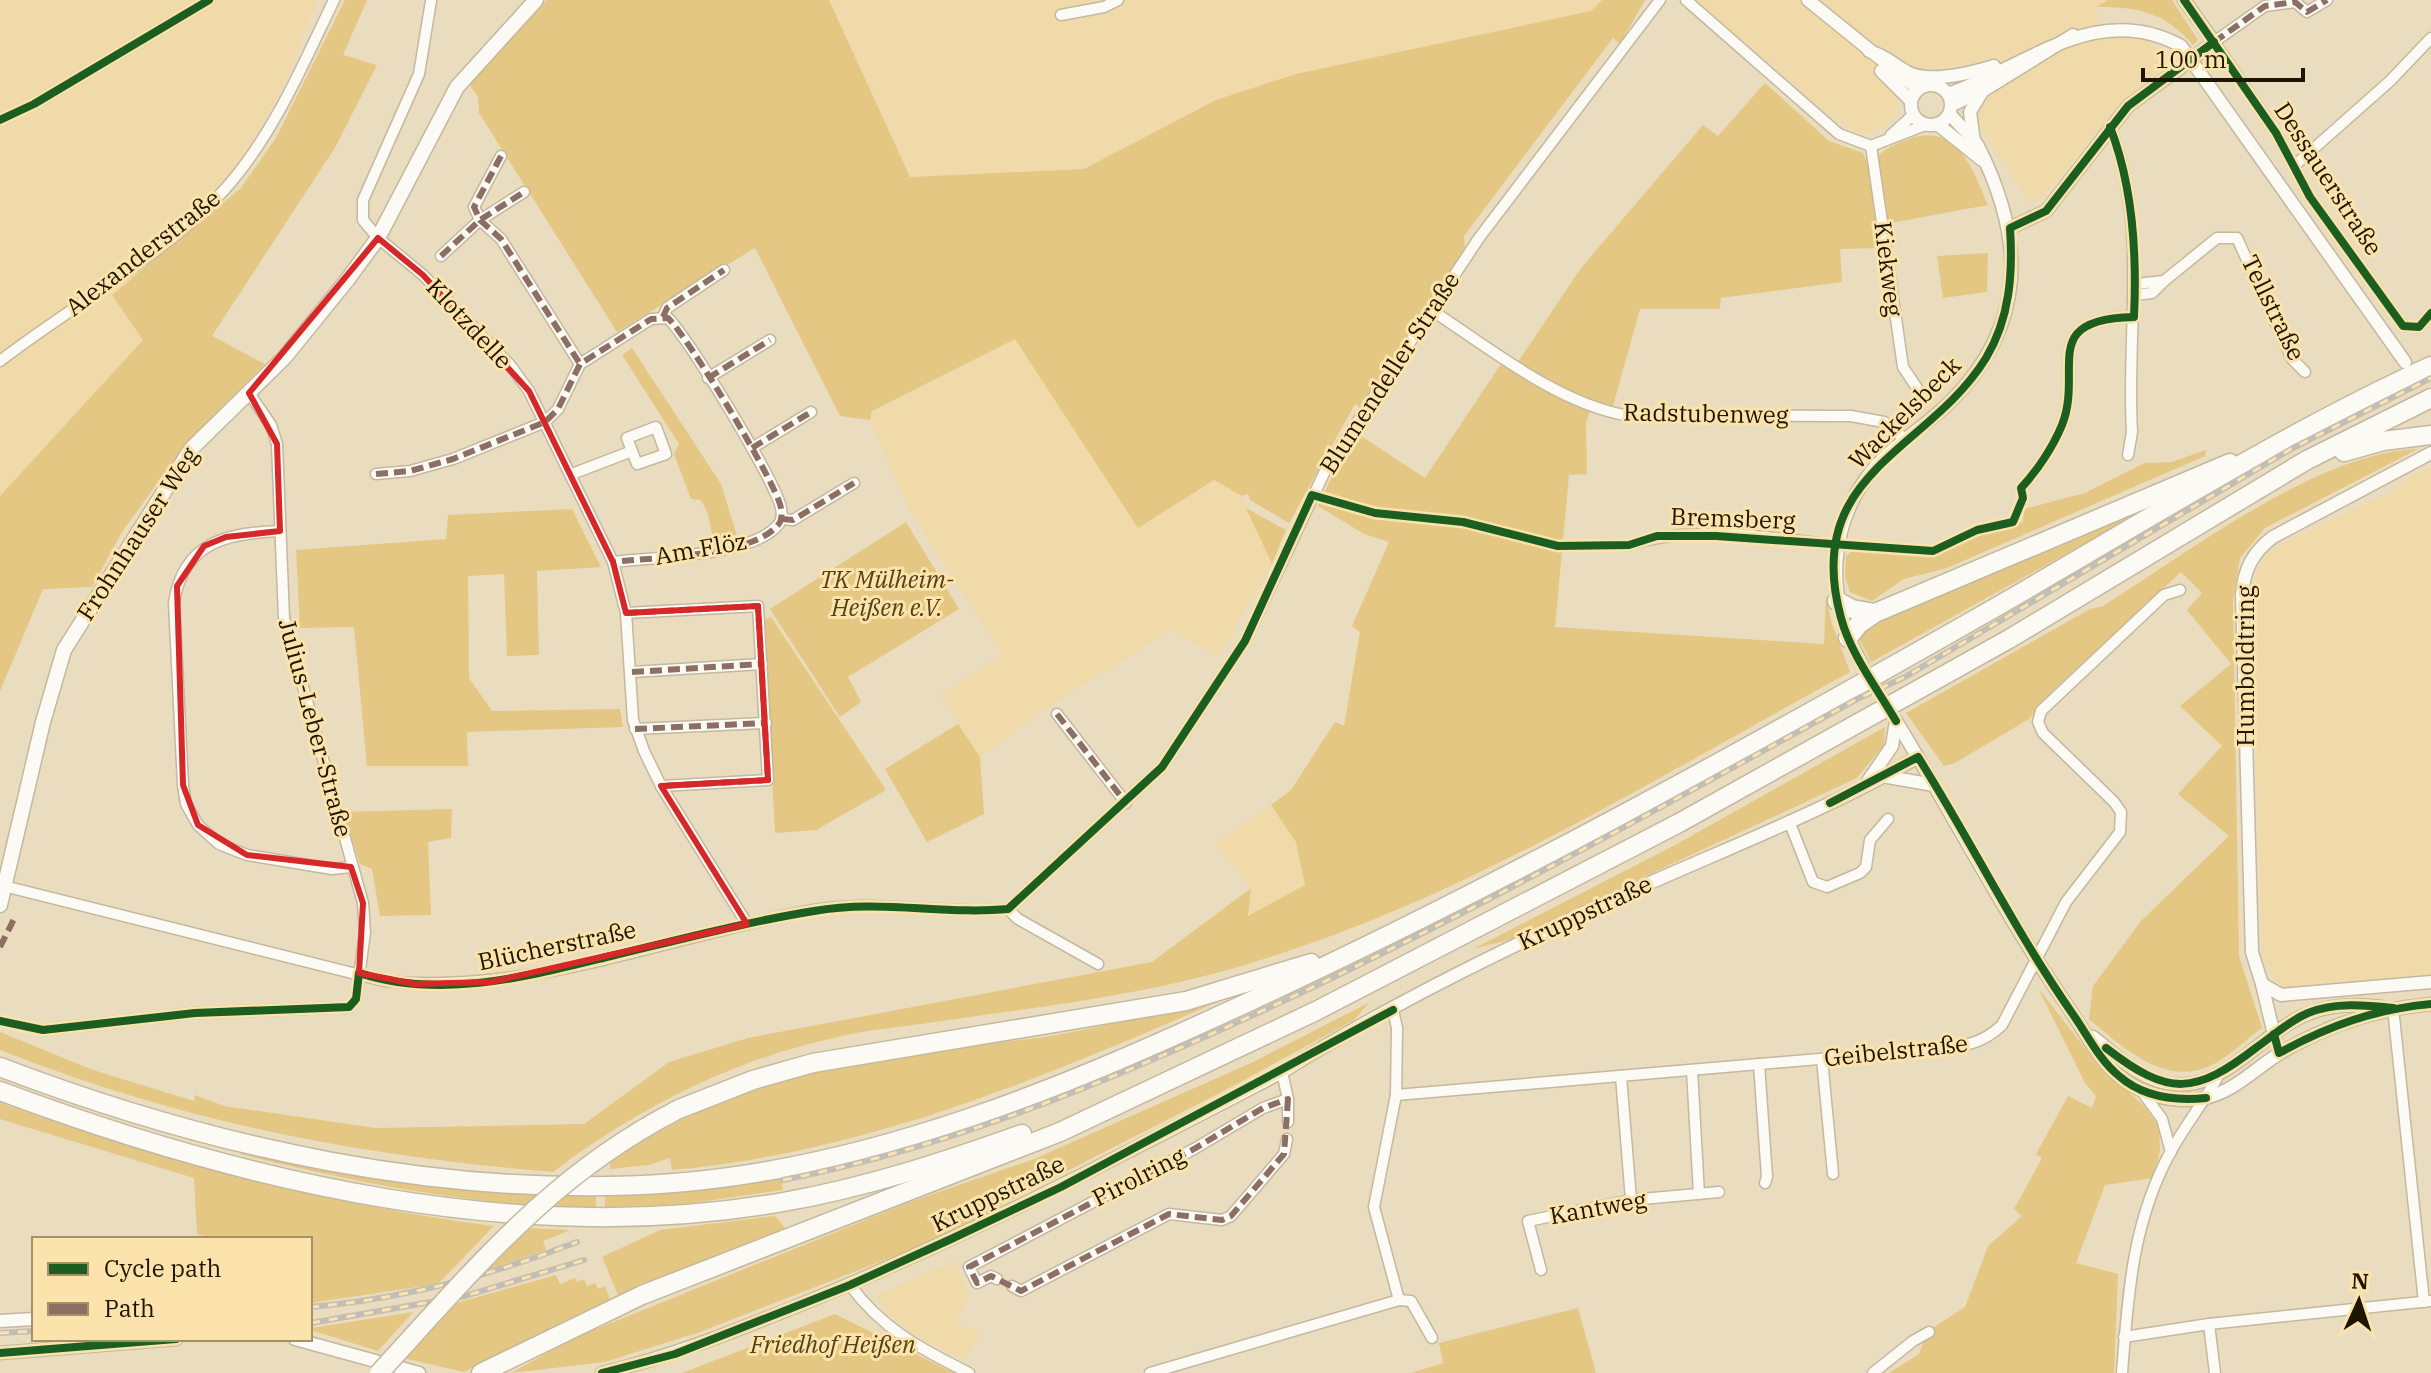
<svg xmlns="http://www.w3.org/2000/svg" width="2431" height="1373" font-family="'IBM Plex Serif',serif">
  <rect width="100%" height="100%" fill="#eadcbe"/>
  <g fill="#f0daaa">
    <path d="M0 0H317L285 82 144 339 0 496Z"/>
    <path d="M829 0H1640L1216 100 1084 169 910 177Z"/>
    <path d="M1696 0H2108L2096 7 2101 35 2144 38 2174 61 2127 96 2040 200 2029 202 1977 120 1981 102 1990 96 1975 64 1925 70 1910 65 1895 117 1876 131 1859 134 1816 104Z"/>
    <path d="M1015 339 1138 528 1214 480 1242 496 1272 564 1218 657 1171 630 1048 707 980 757 940 695 1002 655 908 507 870 420 872 412Z"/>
    <path d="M2431 467V974L2287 989 2274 980 2262 958 2251 596 2257 571 2266 554 2287 541 2394 491 2408 478Z"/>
    <path d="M1271 805 1296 842 1305 885 1248 917 1251 888 1215 843Z"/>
    <path d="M954 1261 969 1295 956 1322 981 1334 965 1360 914 1335 891 1317 877 1295Z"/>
  </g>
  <g fill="#e4c783">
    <path d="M345 0H367L343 55 377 65 336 146 212 336 265 364 186 444 122 532 92 587 43 589 0 691V496L143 340 112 295 241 188 276 138Z"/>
    <path d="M547 0H829L910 177 1084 169 1216 100 1296 74 1591 11 1602 0H1645L1620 44 1613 38 1464 236 1465 250 1360 407 1355 404 1289 523 1250 500 1248 494 1242 496 1214 480 1138 528 1015 339 872 411 870 420 840 416 755 248 617 332 479 113 478 97 469 84Z"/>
    <path d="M2108 0H2172L2198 40 2193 45C2167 13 2136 6 2096 7Z"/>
    <path d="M1765 83 1829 141 1863 153 1868 165C1882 151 1891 145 1909 139 1957 122 1972 168 1988 205L1885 224 1882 248 1840 249 1842 282 1721 298 1720 309H1640L1613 406 1594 400 1586 423 1587 474 1569 475 1555 627 1824 644 1826 594 1831 621 1850 672C1653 779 1458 903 1241 966 1142 996 1037 1007 935 1022 903 1027 869 1029 838 1037 734 1059 636 1109 553 1172 359 1156 182 1122 0 1050V1032L93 1070 194 1101 195 1095 224 1106 375 1128 584 1124 669 1062 748 1038 1152 962 1251 888 1248 916 1305 885 1296 842 1271 805 1291 790 1335 722 1344 726 1360 632 1352 626 1389 542 1364 534 1318 506 1335 470 1358 434 1425 478 1501 364 1512 371 1581 268 1703 125 1718 136Z"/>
    <path d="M1988 253 1987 292 1943 298 1937 256Z"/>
    <path d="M632 348 721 484 738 539 713 540 708 514 701 500 691 499 674 454 679 444 622 355Z"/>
    <path d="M2418 449 2265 528 2240 558 2233 600 2239 956 2262 1028C2245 1040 2225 1061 2205 1068 2161 1084 2120 1045 2089 1019L2093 986 2141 921 2229 836 2178 794 2222 746 2180 706 2231 664 2187 610 2202 593 2181 572 2045 698 2029 719 1955 763 1944 766 1906 713 2090 609 2103 606C2188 553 2318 452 2418 449Z"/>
    <path d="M2206 450 2205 456 1947 568 1904 579 1872 601 1850 592 1845 578 1846 556 1852 551 1930 557 1981 532 2023 522 2024 509 2085 493 2144 463 2172 462Z"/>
    <path d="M2167 498 1871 662 1860 640 1866 624Z"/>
    <path d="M1246 508 1286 530 1272 564Z"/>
    <path d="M572 509 601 567 537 571 539 655 507 656 504 574 468 576 469 678 492 711 620 709 623 727 467 732 468 766H367L354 627 300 628 296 550 446 539 448 515Z"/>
    <path d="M906 522 959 609 848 677 861 702 840 717 770 609Z"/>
    <path d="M771 617 886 790 816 830 775 833 764 620Z"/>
    <path d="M958 724 980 757 984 814 927 842 885 769Z"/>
    <path d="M1885 727 1884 745 1857 778 1508 940 1473 949 1677 844Z"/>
    <path d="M452 809 451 838 428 842 431 915 380 916 372 869 360 864 344 812Z"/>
    <path d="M2038 988 2095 1061 2145 1107 2159 1127 2160 1151 2153 1178 2105 1185 2076 1263 2118 1274 2114 1373H1889L1919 1354 1928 1331 1965 1307 1988 1246 2022 1216 2014 1209 2042 1158 2036 1154 2068 1096 2092 1108 2096 1096 2085 1083Z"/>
    <path d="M1236 994C1053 1073 872 1152 672 1170L670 1158 649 1165 610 1169 611 1160C697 1105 792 1068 894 1054 946 1046 999 1044 1051 1036 1113 1025 1175 1009 1236 994Z"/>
    <path d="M1370 1002 1354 1020 1233 1086 923 1245 700 1332 605 1362 511 1373 574 1338 910 1202 1034 1159 1251 1063Z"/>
    <path d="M0 1103C161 1160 325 1204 494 1226L438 1284 310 1303V1239H216L197 1234 194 1178 0 1119Z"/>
    <path d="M240 1150 596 1193V1208C473 1206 358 1183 240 1154Z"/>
    <path d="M781 1176 783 1190 685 1204 605 1208V1193Z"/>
    <path d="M775 1216 786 1229 618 1295 602 1257 660 1230Z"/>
    <path d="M527 1228 570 1230 543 1241 546 1250 483 1272Z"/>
    <path d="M556 1275 560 1284 575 1278 577 1282 584 1279 587 1286 595 1283 598 1289 605 1286 610 1299 464 1372 403 1358 453 1304Z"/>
    <path d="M1578 1308 1596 1373H1411L1443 1363 1439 1343Z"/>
    <path d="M310 1310 312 1328 413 1312 378 1351 310 1330Z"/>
    <path d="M835 1314 954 1373H682Z"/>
  </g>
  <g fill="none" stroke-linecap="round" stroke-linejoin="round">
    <path stroke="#ccbea2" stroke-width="12" stroke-dasharray="12 6" stroke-linecap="butt" d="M1867 672 1890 711"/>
    <defs>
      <g id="minor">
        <path d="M1686 0 1839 134 1871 146 1925 125"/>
        <path d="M2327 0 2307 12 2295 2 2265 6 2214 42 2276 133 2310 197 2403 326 2419 327 2431 313"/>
        <path d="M431 1 419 74 363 200V220L378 238 423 275 510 365 529 391 613 562 626 613 633 720 644 751 661 786 747 924"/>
        <path d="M1061 15 1104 7 1118 0"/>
        <path d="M0 120 34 104 209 0"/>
        <path d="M2110 127C2149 225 2126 330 2132 432L2128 455"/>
        <path d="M1891 135 1913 115"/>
        <path d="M1871 146 1903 367 1917 388"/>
        <path d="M501 156 474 207 480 220 501 239 580 364"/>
        <path d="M2294 166 2390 81 2431 38"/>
        <path d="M441 256 480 220 524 192"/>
        <path d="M2164 281 2217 238H2237L2292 359 2305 372"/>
        <path d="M2135 295 2152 293 2164 281 2136 284"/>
        <path d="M1431 310C1490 348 1554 401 1624 415L1851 416 1884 422 1905 439"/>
        <path d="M663 317 667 308 724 270"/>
        <path d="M0 361C71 306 175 249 232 181 277 127 304 62 334 0"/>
        <path d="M708 378 770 340"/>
        <path d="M752 448 811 412"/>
        <path d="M376 474 410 471 453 459 545 422 558 409 580 364 651 319 668 318C688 337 776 482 781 508 782 513 782 521 778 525 751 557 654 557 613 562"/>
        <path d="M572 474 632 451 637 464 666 454 656 427 627 438 632 451"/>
        <path d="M2021 488C2037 471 2053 447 2062 425 2084 370 2037 319 2134 317"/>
        <path d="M782 519 793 520 854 483"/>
        <path d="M280 531C227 533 183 542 174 603L183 785 186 804 198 825 219 844 247 855 332 869 351 867"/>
        <path d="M1629 545C1692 524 1772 538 1837 545"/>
        <path d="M626 613 758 606 768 780 661 786"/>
        <path d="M632 672 762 664"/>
        <path d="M1057 714 1126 803"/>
        <path d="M635 729 766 723"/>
        <path d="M1789 821 1813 882 1827 887 1860 873 1866 867 1870 840 1888 819"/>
        <path d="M0 885 384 981C531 996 671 935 814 910 880 899 943 915 1008 909"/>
        <path d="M1008 909 1162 767 1245 641 1326 469 1479 238 1660 0"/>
        <path d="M1008 909 1018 919 1098 964"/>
        <path d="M2393 1008 2424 1302"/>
        <path d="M43 1030 195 1013 349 1007 356 999 365 932 363 903 284 618 277 444 271 425 249 393"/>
        <path d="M1822 1059 1833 1174"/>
        <path d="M1759 1064 1767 1177 1765 1183"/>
        <path d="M1692 1070 1699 1194"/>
        <path d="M1282 1072 1288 1099"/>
        <path d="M1621 1076 1631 1200"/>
        <path d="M2141 1090 2162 1119 2171 1152"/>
        <path d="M1396 1095 1937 1049C1964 1046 1982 1044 2002 1025L2066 902 2120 832 2121 812 2114 802 2043 733 2038 722 2041 711 2164 595 2180 590"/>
        <path d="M1541 1270 1528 1221 1631 1200 1719 1192"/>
        <path d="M997 1279 991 1276 977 1283 969 1267 1194 1149 1263 1108 1288 1099V1122"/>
        <path d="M850 1285C882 1329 921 1349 969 1373"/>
        <path d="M1012 1286 1021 1291 1169 1214 1222 1220 1231 1216 1284 1154 1287 1139"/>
        <path d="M1399 1300 1411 1301 1432 1338"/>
        <path d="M2209 1324 2215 1373"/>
        <path d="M2124 1337 2209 1324 2431 1301"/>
        <path d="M1150 1373 1399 1300 1374 1207 1396 1095 1397 1028 1393 1010"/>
        <path d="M1873 1373 1913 1341 1929 1332"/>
        <path d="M2122 1373C2128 1295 2132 1222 2171 1151 2185 1126 2203 1103 2217 1078"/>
      </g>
      <g id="tertiary">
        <path d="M1808 0 1918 89"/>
        <path d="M2184 0 2214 42 2201 52"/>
        <path d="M1869 51C1888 57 1891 63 1907 72 1930 84 1971 73 1994 66"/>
        <path d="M1881 71 1911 101"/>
        <circle cx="1931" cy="105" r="20"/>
        <path d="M1948 94C2028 66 2097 0 2181 46L2405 362"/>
        <path d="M1952 105 1986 89 2073 35"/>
        <path d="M1937 124 1982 160"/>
        <path d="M1974 141 1970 112 1982 92"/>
        <path d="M2010 228 2046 211 2128 106 2176 71"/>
        <path d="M2431 453 2273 537C2252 553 2244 570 2242 595L2252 952 2262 984 2281 995 2431 982"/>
        <path d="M1862 664C1825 600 1826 523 1876 466 1898 442 1927 425 1950 402 2028 324 2025 239 1978 146 1971 134 1958 125 1950 114"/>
        <path d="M1896 721C1954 816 2005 916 2068 1007 2084 1030 2097 1057 2119 1076 2140 1095 2176 1104 2204 1098 2235 1092 2256 1067 2282 1052 2329 1024 2377 1009 2431 1004"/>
        <path d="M1882 776 1934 785"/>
        <path d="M1868 781 1892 746 1896 721"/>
        <path d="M2262 984 2275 1039"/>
        <path d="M2093 1037C2112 1052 2130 1070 2153 1079 2218 1105 2256 1033 2310 1013 2333 1004 2358 1004 2382 1007"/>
        <path d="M0 1321 34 1319"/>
        <path d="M295 1339 419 1373"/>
        <path d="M0 1353 176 1339"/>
        <path d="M602 1373C670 1357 732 1332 797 1306 963 1239 1122 1155 1282 1072 1396 1001 1520 941 1643 886 1735 845 1831 808 1918 757"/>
      </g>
      <path id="secondary" d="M0 905 43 722 64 650 191 449 284 358 348 279 378 238 457 87 536 0"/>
      <g id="motorway">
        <path d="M2344 452 2383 441 2431 435"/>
        <path d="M1837 601 1852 609 1875 613"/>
        <path d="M1848 638 1859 624 1875 613 2230 463"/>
        <path d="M0 1067C212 1148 446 1200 674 1183 877 1167 1070 1085 1253 1000 1505 883 1749 748 1991 610 2136 527 2278 436 2431 366"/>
        <path d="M0 1091C245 1183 522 1248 783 1202 864 1188 944 1162 1022 1134"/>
        <path d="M679 1109 753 1080 813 1063 1186 1001 1311 963"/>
        <path d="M481 1373 642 1295 1060 1132 1316 1011 1679 823 2009 639 2307 460 2431 398"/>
      </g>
    </defs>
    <use href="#minor" stroke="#c3b8a0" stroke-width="13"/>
    <use href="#tertiary" stroke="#c3b8a0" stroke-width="15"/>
    <use href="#secondary" stroke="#c3b8a0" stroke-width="17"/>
    <use href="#motorway" stroke="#c3b8a0" stroke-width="21"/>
    <use href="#minor" stroke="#fcfaf5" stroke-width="10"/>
    <use href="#tertiary" stroke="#fcfaf5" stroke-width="12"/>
    <use href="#secondary" stroke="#fcfaf5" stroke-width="14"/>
    <use href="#motorway" stroke="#fcfaf5" stroke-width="18"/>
    <defs>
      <g id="rail">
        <path d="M783 1180C935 1150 1077 1094 1218 1031 1437 933 1647 815 1857 699L1905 677 2291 449 2431 378"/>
        <path d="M310 1307C403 1299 490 1276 577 1242"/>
        <path d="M311 1323 465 1296 584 1260"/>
        <path d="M0 1333 34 1331"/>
      </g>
    </defs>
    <use href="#rail" stroke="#c2beb6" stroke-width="6"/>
    <use href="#rail" stroke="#fce3ac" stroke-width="3" stroke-dasharray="9" stroke-linecap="butt"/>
    <defs>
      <path id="tertiary-bridge" d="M2176 71 2201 52"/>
      <path id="motorway-bridge" d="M379 1373C475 1269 550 1175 679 1109"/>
    </defs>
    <use href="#tertiary-bridge" stroke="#c3b8a0" stroke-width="15" stroke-linecap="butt"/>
    <use href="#motorway-bridge" stroke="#c3b8a0" stroke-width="21" stroke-linecap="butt"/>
    <use href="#tertiary-bridge" stroke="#fcfaf5" stroke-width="12"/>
    <use href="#motorway-bridge" stroke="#fcfaf5" stroke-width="18"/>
    <g stroke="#8d6e63" stroke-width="6" stroke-dasharray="12 6" stroke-linecap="butt">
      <path d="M2214 42 2265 6 2295 2 2307 12 2327 0"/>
      <path d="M501 156 474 207 480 220 501 239 580 364"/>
      <path d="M441 256 480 220 524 192"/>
      <path d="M663 317 667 308 724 270"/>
      <path d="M708 378 770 340"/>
      <path d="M752 448 811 412"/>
      <path d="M376 474 410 471 453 459 545 422 558 409 580 364 651 319 668 318C688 337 776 482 781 508 782 513 782 521 778 525 751 557 654 557 613 562"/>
      <path d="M782 519 793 520 854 483"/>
      <path d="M626 613 758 606 768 780 661 786"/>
      <path d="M632 672 762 664"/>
      <path d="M1057 714 1126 803"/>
      <path d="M635 729 766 723"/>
      <path d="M0 947 14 919"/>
      <path d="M1288 1099 1284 1154 1231 1216 1222 1220 1169 1214 1021 1291 991 1276 977 1283 969 1267 1194 1149 1263 1108Z"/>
    </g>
    <defs>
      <g id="cycleway">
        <path d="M2184 0 2276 133 2310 197 2403 326 2419 327 2431 313"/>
        <path d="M0 120 34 104 209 0"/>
        <path d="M1896 721C1877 688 1851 655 1841 618 1801 472 1928 452 1986 358 2010 318 2013 273 2010 228L2046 211 2128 106 2214 42"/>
        <path d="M1830 803 1918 757C1971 841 2015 931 2072 1013 2087 1034 2099 1060 2119 1076 2143 1097 2176 1101 2206 1098"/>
        <path d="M0 1021 43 1030 195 1013 349 1007 356 999 359 973C442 1000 529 976 611 956 678 940 746 922 814 911 879 899 943 915 1008 909L1162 767 1245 641 1312 495 1375 513 1463 522 1558 546 1629 545 1657 536H1716L1933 551 1977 530 2013 522 2023 498 2021 488C2037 471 2053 447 2062 425 2084 370 2037 319 2134 317 2137 254 2133 186 2110 127"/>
        <path d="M2274 1034 2279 1053C2328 1026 2375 1009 2431 1004"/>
        <path d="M2106 1048C2169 1097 2195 1095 2257 1047 2274 1035 2289 1021 2308 1013 2335 1002 2365 1005 2393 1008"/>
        <path d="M0 1353 176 1339"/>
        <path d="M602 1373 675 1354 850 1285 949 1240 1061 1187 1393 1010"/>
      </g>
    </defs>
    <use href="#cycleway" stroke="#fce3ac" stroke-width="13"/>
    <use href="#cycleway" stroke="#1b5e20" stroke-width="8"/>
  </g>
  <path fill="none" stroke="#d62828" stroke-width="6" stroke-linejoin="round" d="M378 238 423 275 529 391 613 562 626 613 758 606 768 780 661 786 747 924 491 982 415 984 359 973 363 903 351 867 247 855 198 825 183 785 177 586 204 546 226 537 280 531 277 444 249 393Z"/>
  <g text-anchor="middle" stroke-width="6" stroke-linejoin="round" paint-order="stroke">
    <g font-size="24" fill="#1f1602" stroke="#fce3ac">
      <text transform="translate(2328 179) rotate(57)" y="8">Dessauerstraße</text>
      <text transform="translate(143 253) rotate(-38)" y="8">Alexanderstraße</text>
      <text transform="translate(1888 269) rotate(83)" y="8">Kiekweg</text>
      <text transform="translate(2273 308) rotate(64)" y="8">Tellstraße</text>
      <text transform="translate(469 324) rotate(47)" y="8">Klotzdelle</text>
      <text transform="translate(1390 373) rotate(-57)" y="8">Blumendeller Straße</text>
      <text transform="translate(1905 413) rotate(-45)" y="8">Wackelsbeck</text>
      <text transform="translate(1706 414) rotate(1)" y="8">Radstubenweg</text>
      <text transform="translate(1733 519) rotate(2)" y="8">Bremsberg</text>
      <text transform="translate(138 534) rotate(-57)" y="8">Frohnhauser Weg</text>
      <text transform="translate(701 549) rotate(-10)" y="8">Am Flöz</text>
      <text transform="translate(2246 666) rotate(-90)" y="8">Humboldtring</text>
      <text transform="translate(315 728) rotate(75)" y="8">Julius-Leber-Straße</text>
      <text transform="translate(1585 913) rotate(-25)" y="8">Kruppstraße</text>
      <text transform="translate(557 946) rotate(-12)" y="8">Blücherstraße</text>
      <text transform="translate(1896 1051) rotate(-6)" y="8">Geibelstraße</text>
      <text transform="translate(1139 1177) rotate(-27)" y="8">Pirolring</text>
      <text transform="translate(998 1194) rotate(-26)" y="8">Kruppstraße</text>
      <text transform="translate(1598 1208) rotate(-10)" y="8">Kantweg</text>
    </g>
    <g font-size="24" font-style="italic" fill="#554214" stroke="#fce3ac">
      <text x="887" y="588">TK Mülheim-<tspan x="887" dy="28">Heißen e.V.</tspan></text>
      <text x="833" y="1353">Friedhof Heißen</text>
    </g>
  </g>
  <rect x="32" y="1237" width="280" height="104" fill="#fce3ac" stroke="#a49168" stroke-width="2"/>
  <rect x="48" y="1263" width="40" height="12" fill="#1b5e20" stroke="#a49168" stroke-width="2"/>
  <text x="104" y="1277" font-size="24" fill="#1f1602">Cycle path</text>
  <rect x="48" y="1303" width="40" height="12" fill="#8d6e63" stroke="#a49168" stroke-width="2"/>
  <text x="104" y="1317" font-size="24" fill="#1f1602">Path</text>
  <g transform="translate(2359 1301) rotate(3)" stroke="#fce3ac" stroke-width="6" paint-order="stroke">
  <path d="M0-6L14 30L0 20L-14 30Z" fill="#1f1602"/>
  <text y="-12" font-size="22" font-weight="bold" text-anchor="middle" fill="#1f1602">N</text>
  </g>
  <path d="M2143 68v12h160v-12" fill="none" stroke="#1f1602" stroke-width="4"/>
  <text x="2155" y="68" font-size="24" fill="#1f1602" stroke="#fce3ac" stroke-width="6" paint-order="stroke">100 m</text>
</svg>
